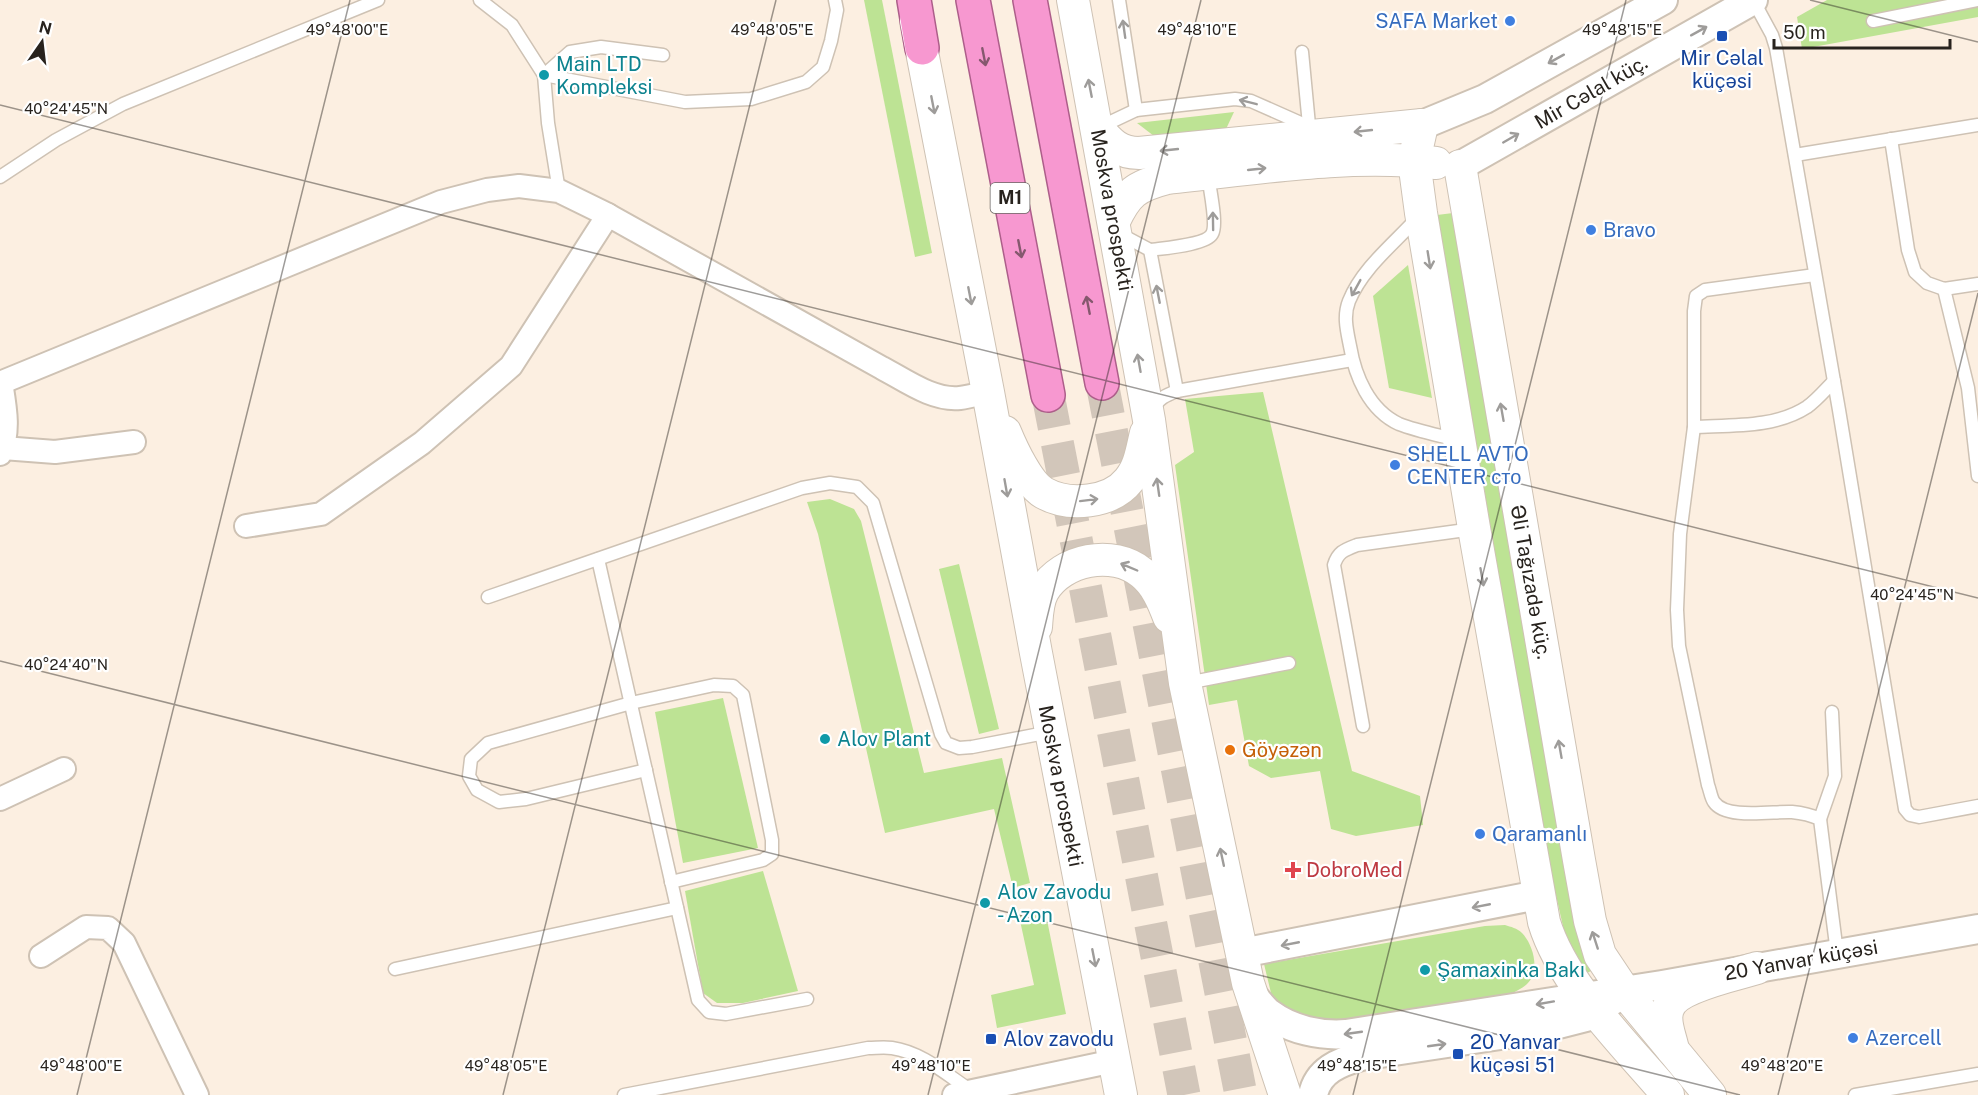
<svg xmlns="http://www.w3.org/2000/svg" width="1978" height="1095" font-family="'Public Sans',sans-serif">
  <rect width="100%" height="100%" fill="#fcefe1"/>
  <g fill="#bde394">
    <path d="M864 0H882L932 253 915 257Z"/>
    <path d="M1827 0H1978V17L1802 49 1797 17Z"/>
    <path d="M1234 112 1226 129 1154 136 1137 123Z"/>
    <path d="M1453 213 1595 969 1587 973 1565 935 1547 856 1437 215Z"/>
    <path d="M1408 265 1432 398 1389 388 1373 296Z"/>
    <path d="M1263 392 1352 771 1420 796 1423 825 1356 836 1331 829 1320 771 1271 778 1249 766 1237 700 1209 705 1175 465 1194 452 1185 399Z"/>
    <path d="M830 499 854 509 861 521 924 773 1002 758 1030 883 1013 888 994 809 885 833 818 534 807 502Z"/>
    <path d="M959 564 999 729 979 734 939 569Z"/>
    <path d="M723 698 758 848 683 863 655 712Z"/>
    <path d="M763 871 798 991 743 1003H717L703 993 685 891Z"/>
    <path d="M1045 910 1066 1014 997 1028 991 995 1034 985 1019 916Z"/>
    <path d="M1505 925C1511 927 1517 928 1522 933 1533 944 1541 971 1527 984 1523 988 1516 991 1511 994L1351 1023 1319 1022 1283 1009 1271 993 1264 964 1485 926Z"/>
  </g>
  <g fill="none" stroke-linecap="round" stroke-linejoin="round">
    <g stroke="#d2c6ba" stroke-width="33" stroke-dasharray="33 16" stroke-linecap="butt">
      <path d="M1102 383 1241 1095"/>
      <path d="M1048 395 1184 1095"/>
    </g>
    <defs>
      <g id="service">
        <path d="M480 0 512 25 544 75 548 123 559 191"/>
        <path d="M1119 0 1136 110 1235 99 1251 101 1312 128"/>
        <path d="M1753 0 1772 35 1776 48 1839 410 1905 809 1910 815 1919 817 1978 806"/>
        <path d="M1873 21 1978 0"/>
        <path d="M1302 52 1309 125"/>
        <path d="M544 75 685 102 751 99 806 82 823 67 831 41 837 10 835 0"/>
        <path d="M544 75 570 52 601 47 663 55"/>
        <path d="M1098 128 1136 110"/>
        <path d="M1891 139 1908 250 1915 272 1927 283 1944 289 1978 284"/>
        <path d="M1795 155 1978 125"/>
        <path d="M0 177 56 140 123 104 378 0"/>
        <path d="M1419 216C1395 243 1363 267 1349 301 1343 316 1347 331 1350 346 1355 376 1369 410 1399 424 1417 431 1438 435 1457 440"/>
        <path d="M1120 234 1150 250 1177 391C1166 395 1157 399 1153 411"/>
        <path d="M1150 250C1163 248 1206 245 1212 234 1218 224 1209 187 1208 174"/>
        <path d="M1815 275 1705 290 1696 296 1694 311V427L1680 534 1677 610 1679 646 1708 785C1710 790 1711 798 1714 802 1726 820 1773 811 1792 812 1802 813 1811 815 1820 819L1837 953"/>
        <path d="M1944 289 1968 388 1978 476"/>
        <path d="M1177 391 1352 360"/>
        <path d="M1694 427C1731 425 1775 428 1807 407 1817 400 1826 389 1834 381"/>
        <path d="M598 559 698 1000 709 1012 726 1014 807 999"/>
        <path d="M488 597 802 488 830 483 857 487 873 503 941 734 946 743 959 748 972 747 1050 732"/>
        <path d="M1187 683 1289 663"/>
        <path d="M1363 726 1334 565C1338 552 1344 550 1357 545L1473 529"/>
        <path d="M646 770 526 799 499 802 477 790 469 776 471 759 488 743 631 703 714 685 733 686 743 695 772 840V854L763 860 671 882"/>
        <path d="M1820 819 1835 776 1832 712"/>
        <path d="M395 969 677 908"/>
        <path d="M624 1095 868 1048C876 1048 884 1047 892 1048 921 1052 946 1074 970 1090"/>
        <path d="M1855 1095 1978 1074"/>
      </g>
      <g id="minor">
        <path d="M0 383 441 202 487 190 519 186 559 191 608 215 882 368C905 380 933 401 960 398 969 397 979 394 988 392"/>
        <path d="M3 448 55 452 134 442"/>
        <path d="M0 454C10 431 5 407 1 382"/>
        <path d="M246 526 321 514 422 443 511 366 608 215"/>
        <path d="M0 799 64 769"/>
        <path d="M41 956 86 927 108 928 124 943 197 1095"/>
        <path d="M954 1095 1114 1061"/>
      </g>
      <g id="tertiary">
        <path d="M1422 125 1485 99 1663 0"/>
        <path d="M1460 166 1753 0"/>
        <path d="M1242 953 1538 895"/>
        <path d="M1251 993C1257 1000 1263 1009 1270 1014 1291 1030 1321 1036 1346 1034L1662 985 1978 929"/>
        <path d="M1313 1095C1318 1070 1340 1062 1361 1056L1539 1029 1586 1017 1613 1000"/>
      </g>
      <g id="secondary">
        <path d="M1073 0 1149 420 1185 683 1248 983 1285 1095"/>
        <path d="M916 21 988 392 1036 653 1121 1095"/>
        <path d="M1422 125 1414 161 1421 213 1474 528 1544 922C1563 985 1626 1045 1668 1095"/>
        <path d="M1097 128C1110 143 1119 153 1139 153L1422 125"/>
        <path d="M1460 166 1579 860 1590 921 1600 955 1624 991 1710 1095"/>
        <path d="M1114 221C1127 193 1136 186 1167 178 1256 169 1346 153 1436 163"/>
        <path d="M1005 432C1012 449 1028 484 1044 493 1069 507 1111 503 1129 480 1140 467 1142 449 1146 433"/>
        <path d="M1036 627C1037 615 1037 602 1043 591 1062 559 1113 549 1142 573 1156 584 1163 601 1169 617"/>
        <path d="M1673 1050C1671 1038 1664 1024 1667 1012 1671 987 1735 975 1757 968"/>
      </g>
      <g id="trunk">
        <path d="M914 0 922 48"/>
        <path d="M973 0 1048 395"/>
        <path d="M1030 0 1102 383"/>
      </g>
    </defs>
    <use href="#service" stroke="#cec2b4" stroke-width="15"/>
    <use href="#minor" stroke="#cec2b4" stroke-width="26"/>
    <use href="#tertiary" stroke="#cec2b4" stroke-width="32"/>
    <use href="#secondary" stroke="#cec2b4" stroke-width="34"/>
    <use href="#trunk" stroke="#ad5e8a" stroke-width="36"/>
    <use href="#service" stroke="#fff" stroke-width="12"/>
    <use href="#minor" stroke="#fff" stroke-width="22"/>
    <use href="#tertiary" stroke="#fff" stroke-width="28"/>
    <use href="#secondary" stroke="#fff" stroke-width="32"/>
    <use href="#trunk" stroke="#f798d0" stroke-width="33"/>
  </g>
  <defs><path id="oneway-shaft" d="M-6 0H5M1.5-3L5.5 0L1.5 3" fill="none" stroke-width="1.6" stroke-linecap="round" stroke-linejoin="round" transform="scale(1.5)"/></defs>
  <g stroke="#9e9c9a">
    <use href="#oneway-shaft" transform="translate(1124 29) rotate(-98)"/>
    <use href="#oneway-shaft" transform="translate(1699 31) rotate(-29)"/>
    <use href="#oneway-shaft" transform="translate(1556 59) rotate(151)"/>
    <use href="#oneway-shaft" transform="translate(1090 88) rotate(-101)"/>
    <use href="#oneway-shaft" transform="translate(1248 102) rotate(-166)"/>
    <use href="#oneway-shaft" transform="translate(933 105) rotate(79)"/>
    <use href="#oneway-shaft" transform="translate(1363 131) rotate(174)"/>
    <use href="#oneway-shaft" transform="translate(1511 138) rotate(-30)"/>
    <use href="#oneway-shaft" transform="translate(1169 150) rotate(174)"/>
    <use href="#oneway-shaft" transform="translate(1257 169) rotate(-6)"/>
    <use href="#oneway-shaft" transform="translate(1213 221) rotate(-91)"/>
    <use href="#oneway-shaft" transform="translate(1429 260) rotate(81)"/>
    <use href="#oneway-shaft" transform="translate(1356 288) rotate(119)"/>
    <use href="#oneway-shaft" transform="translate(1158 294) rotate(-101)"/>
    <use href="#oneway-shaft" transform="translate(970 296) rotate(79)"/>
    <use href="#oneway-shaft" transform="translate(1139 363) rotate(-100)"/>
    <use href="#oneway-shaft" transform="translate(1502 412) rotate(-100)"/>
    <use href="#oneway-shaft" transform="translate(1158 487) rotate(-98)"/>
    <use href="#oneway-shaft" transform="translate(1006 488) rotate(80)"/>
    <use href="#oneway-shaft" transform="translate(1089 500) rotate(-7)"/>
    <use href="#oneway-shaft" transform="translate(1129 567) rotate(-157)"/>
    <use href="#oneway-shaft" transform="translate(1482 577) rotate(80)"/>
    <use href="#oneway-shaft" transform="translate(1560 749) rotate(-100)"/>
    <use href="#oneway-shaft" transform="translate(1222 857) rotate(-102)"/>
    <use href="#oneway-shaft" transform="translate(1481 906) rotate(169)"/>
    <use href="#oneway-shaft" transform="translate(1595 940) rotate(-108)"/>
    <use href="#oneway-shaft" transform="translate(1290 944) rotate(169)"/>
    <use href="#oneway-shaft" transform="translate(1094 958) rotate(79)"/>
    <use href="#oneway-shaft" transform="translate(1545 1003) rotate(170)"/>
    <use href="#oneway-shaft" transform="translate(1353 1033) rotate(172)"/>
    <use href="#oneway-shaft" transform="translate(1437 1045) rotate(-8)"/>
  </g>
  <g stroke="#85586e">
    <use href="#oneway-shaft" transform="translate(984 57) rotate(79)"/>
    <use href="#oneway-shaft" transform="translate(1020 249) rotate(79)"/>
    <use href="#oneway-shaft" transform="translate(1088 305) rotate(-101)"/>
  </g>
  <path fill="none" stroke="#28231e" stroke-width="1.5" stroke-opacity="0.45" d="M1810 0 1978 42M0 105 1978 598M0 661 1740 1095M77 1095 350 0M503 1095 776 0M928 1095 1201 0M1353 1095 1626 0M1778 1095 1978 293"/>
  <g fill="#3f7fe0" stroke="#fff" stroke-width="2">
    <circle cx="1510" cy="21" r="6"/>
    <circle cx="1591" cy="230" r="6"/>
    <circle cx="1395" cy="465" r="6"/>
    <circle cx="1480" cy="834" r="6"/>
    <circle cx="1853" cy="1038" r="6"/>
  </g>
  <g fill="#1a4fb4" stroke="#fff" stroke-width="2">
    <rect x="1716" y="30" width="12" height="12" rx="3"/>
    <rect x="985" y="1033" width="12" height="12" rx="3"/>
    <rect x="1452" y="1048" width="12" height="12" rx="3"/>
  </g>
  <g fill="#0f9aa8" stroke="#fff" stroke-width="2">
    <circle cx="544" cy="75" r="6"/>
    <circle cx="825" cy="739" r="6"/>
    <circle cx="985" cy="903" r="6"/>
    <circle cx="1425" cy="970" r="6"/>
  </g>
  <circle fill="#e8710a" stroke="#fff" stroke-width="2" cx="1230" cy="750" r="6"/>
  <path fill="#e0444e" stroke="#fff" stroke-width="2" d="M1290 861h6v6h6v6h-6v6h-6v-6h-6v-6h6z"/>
  <g text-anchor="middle" stroke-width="4.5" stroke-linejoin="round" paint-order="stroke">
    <rect fill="#fff" stroke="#686562" stroke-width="1.5" x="990.5" y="183" width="39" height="30" rx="4.5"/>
    <g font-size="18" font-weight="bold" fill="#28231e">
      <text x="1010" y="204">M1</text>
    </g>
    <g font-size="20" fill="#366cbe" stroke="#fff" text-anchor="start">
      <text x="1498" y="28" text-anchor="end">SAFA Market</text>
      <text x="1603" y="237">Bravo</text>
      <text x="1407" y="461">SHELL AVTO<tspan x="1407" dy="23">CENTER сто</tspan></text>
      <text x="1492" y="841">Qaramanlı</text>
      <text x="1865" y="1045">Azercell</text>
    </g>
    <g font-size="20" fill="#164399" stroke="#fff" text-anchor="start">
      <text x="1722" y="65" text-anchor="middle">Mir Cəlal<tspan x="1722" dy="23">küçəsi</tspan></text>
      <text x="1003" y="1046">Alov zavodu</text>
      <text x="1470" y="1049">20 Yanvar<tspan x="1470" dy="23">küçəsi 51</tspan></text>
    </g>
    <g font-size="20" fill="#0d838f" stroke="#fff" text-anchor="start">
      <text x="556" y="71">Main LTD<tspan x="556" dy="23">Kompleksi</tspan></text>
      <text x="837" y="746">Alov Plant</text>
      <text x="997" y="899">Alov Zavodu<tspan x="997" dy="23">- Azon</tspan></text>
      <text x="1437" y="977">Şamaxinka Bakı</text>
    </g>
    <g font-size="20" fill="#28231e" stroke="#fff">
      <text transform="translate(1591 92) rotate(-30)" y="7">Mir Cəlal küç.</text>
      <text transform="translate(1112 210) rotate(80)" y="7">Moskva prospekti</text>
      <text transform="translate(1531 582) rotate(80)" y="7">Əli Tağızadə küç.</text>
      <text transform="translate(1061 786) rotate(79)" y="7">Moskva prospekti</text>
      <text transform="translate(1801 960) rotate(-10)" y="7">20 Yanvar küçəsi</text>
    </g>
    <g font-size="20" fill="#c56008" stroke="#fff" text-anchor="start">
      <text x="1242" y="757">Göyəzən</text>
    </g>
    <g font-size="20" fill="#be3a42" stroke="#fff" text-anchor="start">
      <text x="1306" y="877">DobroMed</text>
    </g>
  </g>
  <g font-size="15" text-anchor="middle" fill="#28231e" stroke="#fff" stroke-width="4.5" stroke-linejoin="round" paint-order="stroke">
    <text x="347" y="35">49°48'00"E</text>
    <text x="772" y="35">49°48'05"E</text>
    <text x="1197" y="35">49°48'10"E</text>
    <text x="1622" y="35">49°48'15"E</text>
    <text x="66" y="114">40°24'45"N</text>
    <text x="1912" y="600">40°24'45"N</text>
    <text x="66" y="670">40°24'40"N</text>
    <text x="81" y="1071">49°48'00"E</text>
    <text x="506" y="1071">49°48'05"E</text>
    <text x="931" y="1071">49°48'10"E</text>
    <text x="1357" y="1071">49°48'15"E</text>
    <text x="1782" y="1071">49°48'20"E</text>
  </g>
  <g transform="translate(42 42) rotate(14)" stroke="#ffffff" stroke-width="4.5" paint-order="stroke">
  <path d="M0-4.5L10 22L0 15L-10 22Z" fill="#28231e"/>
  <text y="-9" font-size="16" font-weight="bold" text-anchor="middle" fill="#28231e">N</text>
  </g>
  <path d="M1774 39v9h176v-9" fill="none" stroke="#28231e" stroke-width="3"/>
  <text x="1783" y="39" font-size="18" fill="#28231e" stroke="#ffffff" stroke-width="4.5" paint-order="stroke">50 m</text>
</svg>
